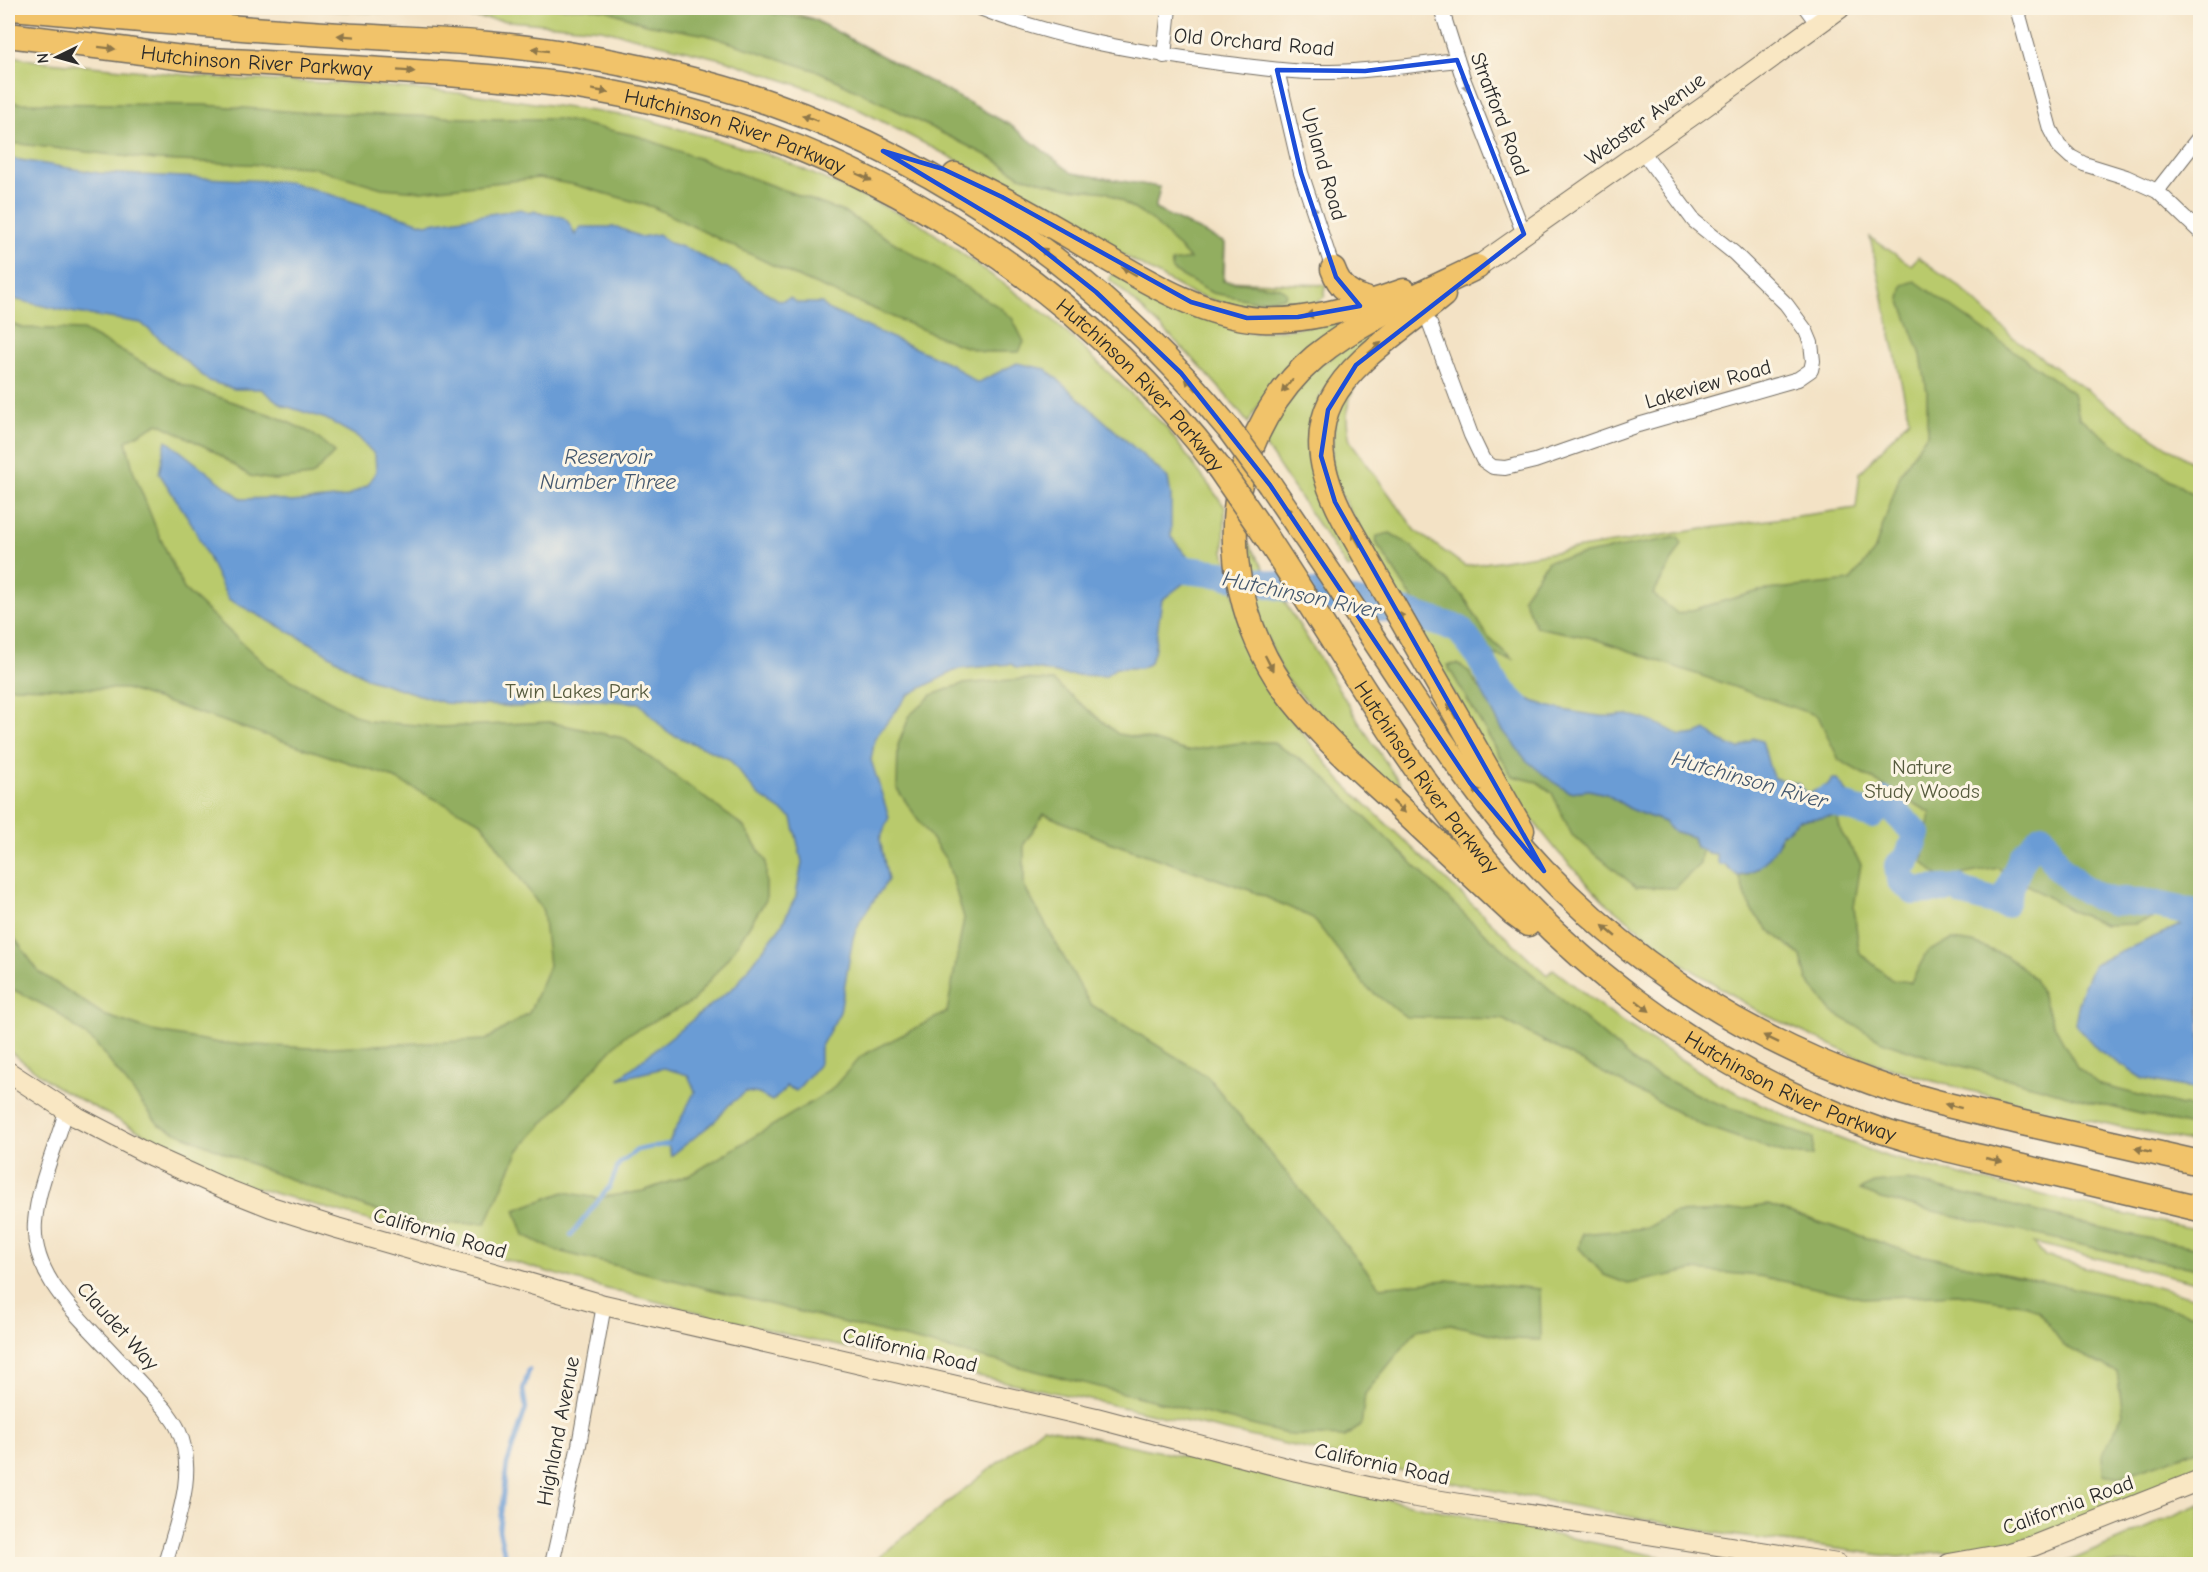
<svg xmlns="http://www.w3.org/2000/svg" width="2208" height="1572" font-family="'Comic Neue',sans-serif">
  <rect width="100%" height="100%" fill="#fcf5e5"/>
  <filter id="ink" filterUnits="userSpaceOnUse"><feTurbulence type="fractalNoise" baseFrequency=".0167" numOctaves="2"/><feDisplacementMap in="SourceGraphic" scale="12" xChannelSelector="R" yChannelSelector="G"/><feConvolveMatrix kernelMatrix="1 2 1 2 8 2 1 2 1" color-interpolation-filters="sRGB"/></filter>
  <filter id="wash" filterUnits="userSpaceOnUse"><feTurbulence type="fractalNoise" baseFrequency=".008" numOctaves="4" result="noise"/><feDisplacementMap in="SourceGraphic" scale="24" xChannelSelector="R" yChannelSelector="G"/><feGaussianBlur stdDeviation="1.35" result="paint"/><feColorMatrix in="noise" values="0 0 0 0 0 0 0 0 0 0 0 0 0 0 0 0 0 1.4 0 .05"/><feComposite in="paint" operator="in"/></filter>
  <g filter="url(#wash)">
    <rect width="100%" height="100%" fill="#f3e2c5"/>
    <g fill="#b9ca6c" stroke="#727a4c" stroke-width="1.5">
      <path d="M281 8H780L813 19 1010 125 1072 173 1160 187 1155 209 1225 243 1224 281 1325 285V296L1315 304 1286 308H1240L1190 293 964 164 839 99 725 60 601 29 439 15Z"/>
      <path d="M8 55 37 61 229 79 357 84 470 94 642 118 776 157 918 222 1051 318 1165 426 1225 507 1224 551 1246 647 1289 716 1341 781 1547 975 1553 969 1616 1018 1719 1084 1809 1127 1888 1157 2103 1210 2200 1230V1283L2034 1243 2045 1256 2200 1299V1470L2044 1533 1994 1547 1898 1557 1709 1532 1465 1485 1122 1407 797 1337 607 1289 232 1181 55 1086 8 1050Z"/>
      <path d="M1870 237 1911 265 1918 257 1961 288 2015 339 2150 435 2200 468V1144L2053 1112 1929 1080 1855 1056 1759 1012 1681 963 1604 901 1558 852 1509 791 1337 488 1331 465 1335 414 1362 371C1348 399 1343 410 1350 441L1416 531 1465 566 1703 529 1856 508 1860 473 1909 419Z"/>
      <path d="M1113 273 1163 303 1253 333 1291 329 1341 320 1344 323 1283 374 1263 398 1248 423C1208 370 1158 323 1109 279Z"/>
      <path d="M1380 324 1387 325 1348 363 1320 397 1311 429V467L1317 490 1354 566 1348 569 1262 441 1308 373Z"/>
      <path d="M1242 533 1366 733 1416 807 1410 810 1286 679 1249 598Z"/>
      <path d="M1043 1427 1695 1564H870Z"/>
      <path d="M2200 1504V1564H2063Z"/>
    </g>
    <g fill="#92ae60" stroke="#5e6c46" stroke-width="1.5">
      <path d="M586 8H764L776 14 813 19 1010 125 1072 173 1160 187 1155 209 1225 243 1223 281 1279 287 1286 292 1285 297 1256 301 1212 293 1173 271 1171 262 1190 259 1153 221 1107 192 1068 188 1020 176 994 159 820 72 707 35 646 24 606 10Z"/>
      <path d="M8 100 18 103 204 105 298 112 498 119H558L638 136 846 213 999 307 1012 318 1024 342 1019 352H983L957 344 793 275 653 207 575 185 538 178 421 191 382 188 311 167 156 160 11 143 8 141Z"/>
      <path d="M1915 281 2073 393 2079 417 2123 451 2200 498V904L2135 924 2105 925 2072 911 1998 868 1943 878 1934 873 1923 862 1931 813 1839 760 1818 716 1592 638 1536 627 1523 597 1548 561 1678 537 1682 544 1653 594 1678 614 1759 591 1850 581 1874 552 1901 472 1927 434V392L1921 355 1900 299 1903 285Z"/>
      <path d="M8 322 23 328 83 330 183 385 277 417 311 433 335 452 312 476 274 480 250 476 212 450 158 423 126 441 134 473 158 533 184 589 269 668 367 721 441 727 549 722 623 738 743 826 766 861V900L731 954 692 1002 624 1036 571 1093 519 1150 486 1223 424 1224 371 1209 268 1171 159 1125 95 1043 55 1011 8 987V929L39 972 104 1015 152 1031 219 1043 310 1048 486 1040 529 1013 549 966 543 911 481 822 389 776 126 689 8 687Z"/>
      <path d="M1390 533 1411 546 1464 597 1488 637 1512 659 1491 654 1478 636 1457 623 1435 618 1417 606 1376 542 1377 536Z"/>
      <path d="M1458 664 1468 671 1481 690 1569 792 1589 790 1606 794 1632 810 1664 822 1673 831 1693 837 1696 847 1702 850 1700 864 1675 888 1636 887 1572 835 1552 793 1537 782 1512 776 1447 665Z"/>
      <path d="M1023 679 1053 681 1118 734 1152 740 1186 751 1239 743 1272 742 1316 769 1472 922 1639 1066 1706 1099 1813 1138V1156L1785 1154 1701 1125 1502 1019 1406 1017 1367 988 1313 918 1252 891 1109 842 1044 814 1024 844V886L1090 1004 1207 1076 1380 1287 1446 1280 1540 1289 1541 1340 1512 1339 1450 1324 1417 1330 1365 1394 1361 1426 1344 1437 1291 1435 554 1250 524 1235 515 1210 564 1192 597 1198 643 1191 692 1174 830 1091 861 1056 947 1012 964 918 947 861 897 789 898 745 910 715 932 695 962 684Z"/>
      <path d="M1837 816 1841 832 1861 864 1854 907 1859 952 1892 980 1911 982 1927 952 1952 940 1973 943 2006 956 2035 979 2052 1021 2077 1067 2100 1085 2182 1106H2200V1128L2107 1106 1929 1057 1882 1041 1832 1012 1807 980 1801 956 1770 931 1752 911 1738 876 1747 875 1780 841 1781 833 1785 832 1799 820Z"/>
      <path d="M1908 1180 2127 1234 2200 1248V1269L2134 1257 1881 1199 1859 1190 1874 1183Z"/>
      <path d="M1768 1205 1915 1254 2200 1315V1449L2120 1477 2103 1474 2102 1455 2123 1415 2117 1372 2064 1346 2039 1312 2028 1305 1957 1294 1863 1298 1759 1276 1694 1270 1628 1284 1604 1275 1579 1248 1582 1234 1647 1228 1674 1213 1727 1211Z"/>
    </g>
    <g fill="#6a9cd5" stroke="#4a6480" stroke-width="1.5">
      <path d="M8 158 99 173 290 182 425 224 521 209 530 213 534 211C555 220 563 206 575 235L581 227H617L641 237 658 234 670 243 691 250 721 267H726L780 301 790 298 798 303H822L827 309 951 364 977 383 1017 363 1046 369 1168 478 1171 495V537L1187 556 1184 583 1162 600 1154 653 1149 664 1141 668H1116L1105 676 1066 675 1035 669 1016 668 1011 664 958 669 908 695 875 738 871 760 889 817 880 839 888 880 861 919 853 938 840 1012 820 1048V1063L796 1091 786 1086 784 1091 772 1101 759 1094 746 1092 729 1105 714 1122 671 1156 668 1144 695 1091 688 1075 664 1068 618 1079 735 986 781 926 796 896 802 862 792 818 757 794 729 759 667 732 639 703 584 699 520 707 445 703 366 678 312 644 228 599 192 524 159 473 166 440 242 499 270 498 291 502 346 497 368 485 376 471 375 455 358 437 326 419 282 405 261 389H234L209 381 141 323 70 312 8 298Z"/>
      <path d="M1478 677C1504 686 1527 702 1555 708 1570 712 1586 714 1601 716 1609 717 1616 715 1624 715 1639 715 1668 727 1680 736L1697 734 1706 730 1720 741 1739 749 1753 738 1762 741C1766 752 1769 771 1774 778L1799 784 1807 794 1828 785 1833 779H1837L1862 811 1857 814 1799 820 1785 832 1781 833C1779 850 1757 875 1738 876L1725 865H1719L1716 854 1709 853 1696 847 1693 837 1673 831 1664 822 1632 810 1606 794 1589 790 1569 792 1553 782 1526 760 1502 729 1481 690Z"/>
      <path d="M2187 922 2200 923V1090L2143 1079 2098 1050 2075 1024 2081 992 2094 964Z"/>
    </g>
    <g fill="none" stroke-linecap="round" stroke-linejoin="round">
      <g stroke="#6a9cd5" stroke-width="4.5">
        <path d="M571 1235 610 1186 619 1164 637 1150 668 1144"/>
        <path d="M507 1564 499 1530 507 1464 526 1408 523 1390 529 1370"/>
      </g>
      <g stroke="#6a9cd5" stroke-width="28">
        <path d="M1186 570 1221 574 1412 614 1459 629 1479 656 1496 686 1520 710"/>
        <path d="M1826 800 1872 815 1885 801 1917 834 1907 860 1898 866 1900 879 1914 891 1958 888 1964 893 2004 904 2022 857 2042 837 2059 868 2078 885 2098 897 2112 902 2123 901 2157 905 2200 914"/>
      </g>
    </g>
  </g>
  <g filter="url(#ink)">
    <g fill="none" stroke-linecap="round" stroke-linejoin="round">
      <defs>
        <g id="street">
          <path d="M980 8C1057 39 1139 52 1220 63 1256 67 1293 73 1330 72 1372 71 1415 65 1457 60"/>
          <path d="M1441 8 1464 81 1524 234"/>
          <path d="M1806 8 1817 23"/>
          <path d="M2017 8 2050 129 2059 146 2071 157 2084 164 2126 177 2157 191 2200 232"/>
          <path d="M1164 56 1169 8"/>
          <path d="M1277 70 1301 173 1333 269"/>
          <path d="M2157 191 2200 136"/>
          <path d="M1430 324 1471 435 1483 460 1493 467 1505 468 1535 461 1638 425 1798 379 1811 370 1813 361 1811 343 1806 331 1786 304 1734 253 1694 221 1642 151"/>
          <path d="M66 1111C56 1148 38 1184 35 1222 31 1273 73 1311 105 1345 125 1366 145 1388 165 1409 169 1415 175 1422 178 1429 198 1472 177 1521 165 1564"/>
          <path d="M552 1564 579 1445 604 1305"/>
        </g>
        <g id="secondary">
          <path d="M1477 267 1704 107 1840 8"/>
          <path d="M8 1072 77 1117 152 1156 223 1188 271 1207 337 1228 604 1305 1096 1418 1297 1471 1404 1495 1837 1564"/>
          <path d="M1949 1564 2005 1554 2033 1546 2200 1480"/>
        </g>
        <g id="highway">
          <path d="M13 8C122 19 231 28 340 35 418 40 498 41 574 55 641 66 706 81 770 103 950 166 1108 282 1229 429"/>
          <path id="s1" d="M8 35C47 40 87 45 127 50 150 53 172 57 194 59 268 63 342 67 415 72 476 76 536 79 596 90 841 133 1068 269 1219 468"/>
          <path d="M955 175C1002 197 1046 222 1091 249 1143 279 1199 316 1261 320 1306 323 1362 306 1404 291"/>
          <path d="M1477 267C1424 293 1361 319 1315 357 1275 391 1250 438 1239 488 1226 556 1244 631 1283 687 1313 729 1352 763 1390 798 1431 837 1472 875 1513 913L1528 924"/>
          <path d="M1333 269C1340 289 1351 295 1371 301"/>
          <path d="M1443 295C1362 362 1280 399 1344 519L1522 830"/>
          <path d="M1270 485C1313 548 1356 612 1398 676 1443 744 1487 811 1543 870 1635 966 1747 1037 1871 1082 1921 1100 1972 1111 2023 1123 2082 1136 2141 1150 2200 1163"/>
          <path id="s2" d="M1259 526C1325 624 1383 728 1455 822 1559 958 1701 1064 1862 1124 1910 1142 1960 1152 2010 1164 2073 1179 2137 1194 2200 1209"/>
        </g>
      </defs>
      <use href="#street" stroke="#716b61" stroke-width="16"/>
      <use href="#secondary" stroke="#716b61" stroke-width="22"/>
      <use href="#highway" stroke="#716b61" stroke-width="27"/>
      <use href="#street" stroke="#fff" stroke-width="14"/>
      <use href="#secondary" stroke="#f9e7c3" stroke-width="20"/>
      <use href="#highway" stroke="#f1c36a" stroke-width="24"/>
      <defs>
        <g id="highway-bridge">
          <path d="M1229 429 1270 485"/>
          <path d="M1219 468 1259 526"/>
        </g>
      </defs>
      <use href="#highway-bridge" stroke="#716b61" stroke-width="27" stroke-linecap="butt"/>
      <use href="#highway-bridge" stroke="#f1c36a" stroke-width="24"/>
    </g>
    <defs><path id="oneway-solid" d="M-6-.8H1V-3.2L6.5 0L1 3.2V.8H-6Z" transform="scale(1.5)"/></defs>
    <g fill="#8e774a">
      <use href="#oneway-solid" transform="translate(346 36) rotate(-176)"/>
      <use href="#oneway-solid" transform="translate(107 48) rotate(7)"/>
      <use href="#oneway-solid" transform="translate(540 50) rotate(-173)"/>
      <use href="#oneway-solid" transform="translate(406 71) rotate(4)"/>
      <use href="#oneway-solid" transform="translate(600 91) rotate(10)"/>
      <use href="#oneway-solid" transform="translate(810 118) rotate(-159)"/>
      <use href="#oneway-solid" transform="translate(864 177) rotate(26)"/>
      <use href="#oneway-solid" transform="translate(1047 253) rotate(-143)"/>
      <use href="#oneway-solid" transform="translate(1129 271) rotate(-150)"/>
      <use href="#oneway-solid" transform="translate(1314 314) rotate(170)"/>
      <use href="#oneway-solid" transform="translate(1375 348) rotate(-40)"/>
      <use href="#oneway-solid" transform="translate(1191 384) rotate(-132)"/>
      <use href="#oneway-solid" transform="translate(1287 386) rotate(129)"/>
      <use href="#oneway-solid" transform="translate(1290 514) rotate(-124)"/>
      <use href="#oneway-solid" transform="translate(1356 539) rotate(-120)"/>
      <use href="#oneway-solid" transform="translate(1402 619) rotate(-119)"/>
      <use href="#oneway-solid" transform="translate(1269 663) rotate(63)"/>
      <use href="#oneway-solid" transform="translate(1452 711) rotate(-120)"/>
      <use href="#oneway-solid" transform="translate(1479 794) rotate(-128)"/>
      <use href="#oneway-solid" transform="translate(1399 807) rotate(43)"/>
      <use href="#oneway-solid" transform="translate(1609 931) rotate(-140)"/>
      <use href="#oneway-solid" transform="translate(1643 1006) rotate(38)"/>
      <use href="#oneway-solid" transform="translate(1771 1039) rotate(-154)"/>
      <use href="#oneway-solid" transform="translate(1953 1106) rotate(-166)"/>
      <use href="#oneway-solid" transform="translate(2143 1150) rotate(-167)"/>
      <use href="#oneway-solid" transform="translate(1994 1160) rotate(13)"/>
    </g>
    <g fill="#a0a0a0">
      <use href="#oneway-solid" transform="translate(1465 83) rotate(70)"/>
      <use href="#oneway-solid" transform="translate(1315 213) rotate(-108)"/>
    </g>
  </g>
  <path fill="none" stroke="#1d4ed8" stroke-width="4.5" stroke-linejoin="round" d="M1457 60 1524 234 1356 365 1328 410 1321 456 1335 502 1544 871 1470 783 1270 485 1181 373 1096 292 1028 238 883 151 943 169 1002 197 1191 302 1247 318 1298 317 1360 306 1336 277 1301 173 1277 70 1365 71Z"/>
  <g text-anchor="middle" stroke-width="6" stroke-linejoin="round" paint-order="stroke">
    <g font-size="21" fill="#2b2b2b" stroke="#fcf5e5">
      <text transform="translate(1254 42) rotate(5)" y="7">Old Orchard Road</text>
      <text dy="7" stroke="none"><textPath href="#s1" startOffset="250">Hutchinson River Parkway</textPath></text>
      <text transform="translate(1500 114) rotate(69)" y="7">Stratford Road</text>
      <text transform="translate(1645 119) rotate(-36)" y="7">Webster Avenue</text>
      <text dy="7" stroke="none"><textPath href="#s1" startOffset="736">Hutchinson River Parkway</textPath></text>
      <text transform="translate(1324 164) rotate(74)" y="7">Upland Road</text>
      <text transform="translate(1708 384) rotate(-16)" y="7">Lakeview Road</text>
      <text dy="7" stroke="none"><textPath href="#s1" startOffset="1222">Hutchinson River Parkway</textPath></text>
      <text dy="7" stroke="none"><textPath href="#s2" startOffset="302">Hutchinson River Parkway</textPath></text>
      <text dy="7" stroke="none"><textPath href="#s2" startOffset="788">Hutchinson River Parkway</textPath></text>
      <text transform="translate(440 1233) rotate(16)" y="7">California Road</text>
      <text transform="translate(118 1326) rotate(48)" y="7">Claudet Way</text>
      <text transform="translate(910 1350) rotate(13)" y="7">California Road</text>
      <text transform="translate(558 1431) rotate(-79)" y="7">Highland Avenue</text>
      <text transform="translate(1382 1464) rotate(12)" y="7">California Road</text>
      <text transform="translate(2068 1505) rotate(-20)" y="7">California Road</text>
    </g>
    <g font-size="21" fill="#565b3e" stroke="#fcf5e5">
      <text x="577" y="698">Twin Lakes Park</text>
      <text x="1922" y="774">Nature<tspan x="1922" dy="24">Study Woods</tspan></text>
    </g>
    <g font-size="22" font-style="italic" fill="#44586f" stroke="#fcf5e5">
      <text x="608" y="464">Reservoir<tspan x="608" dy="25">Number Three</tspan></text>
      <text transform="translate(1302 594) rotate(12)" y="8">Hutchinson River</text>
      <text transform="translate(1750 779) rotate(16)" y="8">Hutchinson River</text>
    </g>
  </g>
  <rect width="2208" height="1572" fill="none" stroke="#fcf5e5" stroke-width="30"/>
  <g transform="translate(57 57) rotate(265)" stroke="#fcf5e5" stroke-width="4.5" paint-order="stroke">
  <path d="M0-4.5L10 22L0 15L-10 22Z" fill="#2b2b2b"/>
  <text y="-9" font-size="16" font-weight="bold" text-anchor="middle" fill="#2b2b2b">N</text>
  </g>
</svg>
